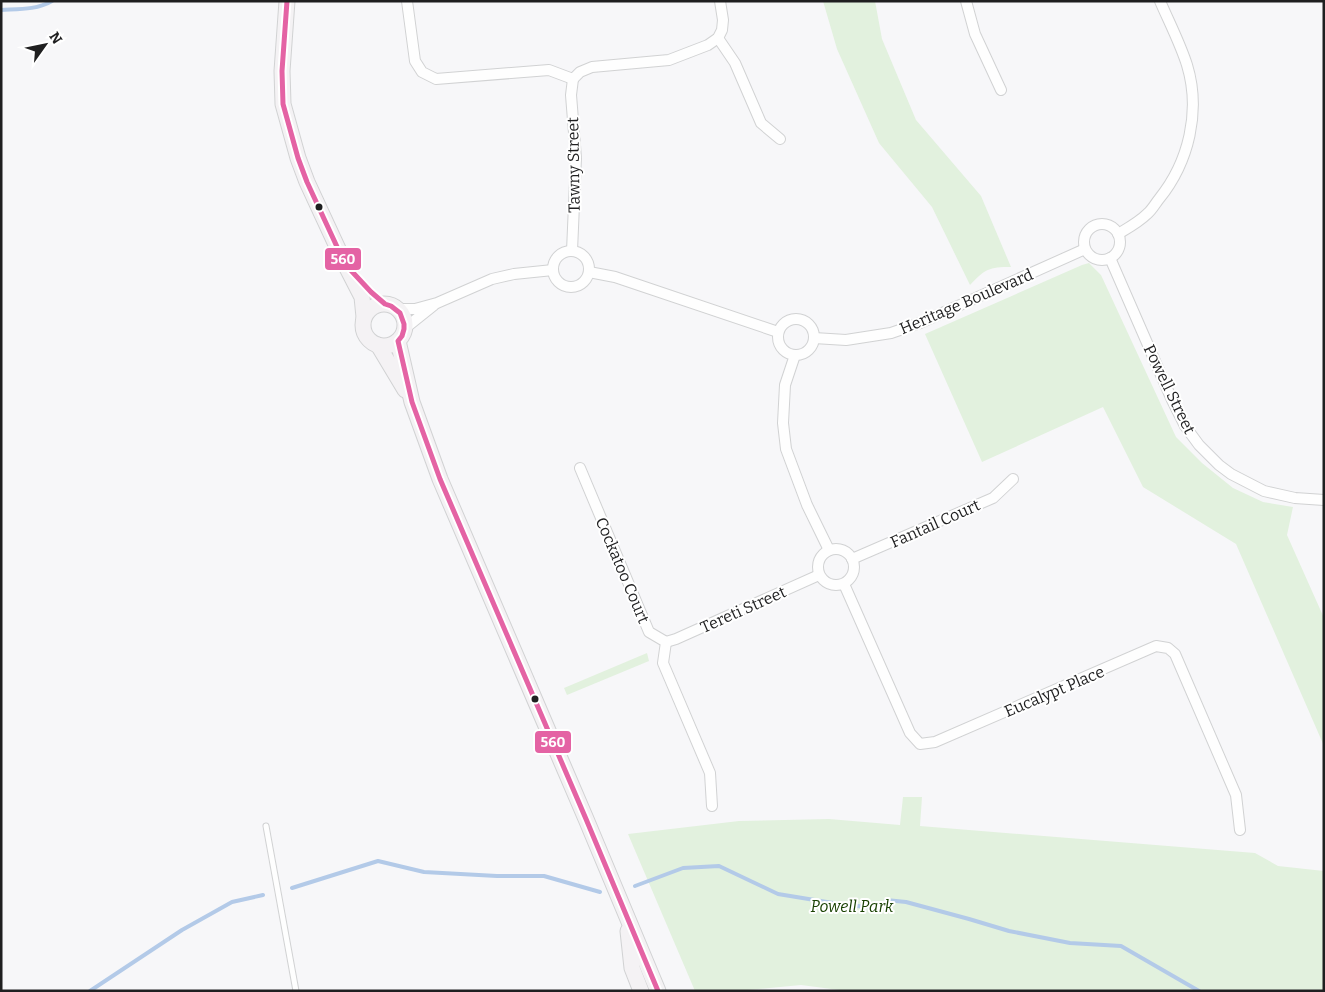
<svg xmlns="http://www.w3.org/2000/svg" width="1325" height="992" font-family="Bitter,serif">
  <rect width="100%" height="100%" fill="#f7f7f9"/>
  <g fill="#e2f1de">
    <path d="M823 1H875L882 39 916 120 981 196 1011 267C989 267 985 269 970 285L932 207 879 143 837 49Z"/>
    <path d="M1089 263 1101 275 1176 437 1202 463 1233 488 1263 502 1293 507 1287 535 1324 618V746L1236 544 1143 487 1103 407 982 462 925 334 1082 265Z"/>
    <path d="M647 653 649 661 567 695 564 688Z"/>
    <path d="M903 797H922L920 826 1255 853 1278 866 1324 871V991H847L801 985 737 991H695L628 834 739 821 829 819 900 825Z"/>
  </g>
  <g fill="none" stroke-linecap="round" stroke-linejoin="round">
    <g stroke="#b3cae8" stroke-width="4">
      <path d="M1 10C18 9 37 10 52 1"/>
      <path d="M635 886 683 868 719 866 778 894 845 905 869 907 875 903"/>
      <path d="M292 888 378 861 424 872 497 876H544L600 892"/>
      <path d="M886 900 906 902 969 919 1009 931 1070 943 1121 946 1199 991"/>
      <path d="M90 991 182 930 232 902 263 895"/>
    </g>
    <defs>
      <path id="lane" d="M266 826 296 991"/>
      <g id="street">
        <path d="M407 1 415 61 422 72 436 79 549 70 573 79 580 72 592 67 669 60 708 45 718 38 722 30 723 20 720 1"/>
        <path d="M966 1 975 34 1001 90"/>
        <path d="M718 38 735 63 761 123 780 139"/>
        <circle cx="1102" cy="242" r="18"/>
        <path d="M1118 234C1128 228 1139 222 1147 214 1152 210 1155 204 1159 199 1189 162 1201 111 1187 65 1180 43 1169 22 1160 1"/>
        <circle cx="571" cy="269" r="18"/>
        <path d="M572 251 576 158 571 95 573 79"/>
        <path d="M1110 258 1172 400 1185 426 1199 445 1219 465 1231 474 1264 491 1295 498 1324 500"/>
        <path d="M589 272 615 277 778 332"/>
        <path d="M397 309H415L437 303 492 279 514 274 553 270"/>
        <circle cx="796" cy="337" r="18"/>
        <path d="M404 329 434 305"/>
        <path d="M814 338 846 340 891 333 920 323 1085 249"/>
        <path d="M795 355 785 385 783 423 786 449 807 505 829 550"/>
        <path d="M580 468 649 632 666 642 663 663 710 773 712 806"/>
        <circle cx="836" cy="567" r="18"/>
        <path d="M852 559 993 498 1013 479"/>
        <path d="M844 584 910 733 920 744 935 742 1156 646 1168 648 1175 654 1236 795 1240 830"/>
        <path d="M666 642 676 639 819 575"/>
      </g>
      <g id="secondary">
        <path d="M287 1 282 71 283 104 298 158 307 182 345 264 362 297 364 317"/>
        <circle cx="384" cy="325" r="21"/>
        <path d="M398 341 412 402 440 479 586 819 658 991"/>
        <path d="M378 345 405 390"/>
        <path d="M628 931 632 968 641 991"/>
      </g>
    </defs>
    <use href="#lane" stroke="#d1d2d3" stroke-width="7"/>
    <use href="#street" stroke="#d1d2d3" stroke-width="12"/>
    <use href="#secondary" stroke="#d1d2d3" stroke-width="17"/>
    <use href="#lane" stroke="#fefefe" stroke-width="5"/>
    <use href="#street" stroke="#fefefe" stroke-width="10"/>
    <use href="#secondary" stroke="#f4f2f4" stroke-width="15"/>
    <defs>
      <path id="bus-1" d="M287 1 282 71 283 104 298 158 307 182 345 264 371 292 385 304 391 306 400 313 404 324V329L402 336 398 341 412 402 440 479 586 819 658 991"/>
    </defs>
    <use href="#bus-1" stroke="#fff" stroke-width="9"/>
    <use href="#bus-1" stroke="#e463a4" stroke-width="5"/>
  </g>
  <g fill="#1f1f20" stroke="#fff" stroke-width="2">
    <circle cx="319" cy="207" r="4.5"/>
    <circle cx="535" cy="699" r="4.5"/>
  </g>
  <g text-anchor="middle" stroke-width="4" stroke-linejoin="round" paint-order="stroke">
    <g font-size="16" fill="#1f1f20" stroke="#fff">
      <text transform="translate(573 165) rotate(-91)" y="6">Tawny Street</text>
      <text transform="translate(966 301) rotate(-23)" y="6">Heritage Boulevard</text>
      <text transform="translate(1170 389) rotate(64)" y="6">Powell Street</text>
      <text transform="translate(935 523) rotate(-24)" y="6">Fantail Court</text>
      <text transform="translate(623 570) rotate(67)" y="6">Cockatoo Court</text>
      <text transform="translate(743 609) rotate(-24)" y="6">Tereti Street</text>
      <text transform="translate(1054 691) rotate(-23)" y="6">Eucalypt Place</text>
    </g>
    <g font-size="16" font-style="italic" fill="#194102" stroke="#fff">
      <text x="852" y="912">Powell Park</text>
    </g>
  </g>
  <g stroke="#fff" stroke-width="2">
    <rect x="324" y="247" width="38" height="24" rx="5" fill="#e463a4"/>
    <rect x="534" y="730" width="38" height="24" rx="5" fill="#e463a4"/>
  </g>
  <g font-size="14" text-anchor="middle" font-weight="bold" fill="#fff">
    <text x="343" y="264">560</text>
    <text x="553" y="747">560</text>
  </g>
  <rect width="1325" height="992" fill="none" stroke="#1f1f20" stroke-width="5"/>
  <g transform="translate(45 45) rotate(57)" stroke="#ffffff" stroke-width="4" paint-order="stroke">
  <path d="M0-4L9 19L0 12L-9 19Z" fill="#1f1f20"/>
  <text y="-8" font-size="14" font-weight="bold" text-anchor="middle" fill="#1f1f20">N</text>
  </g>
</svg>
